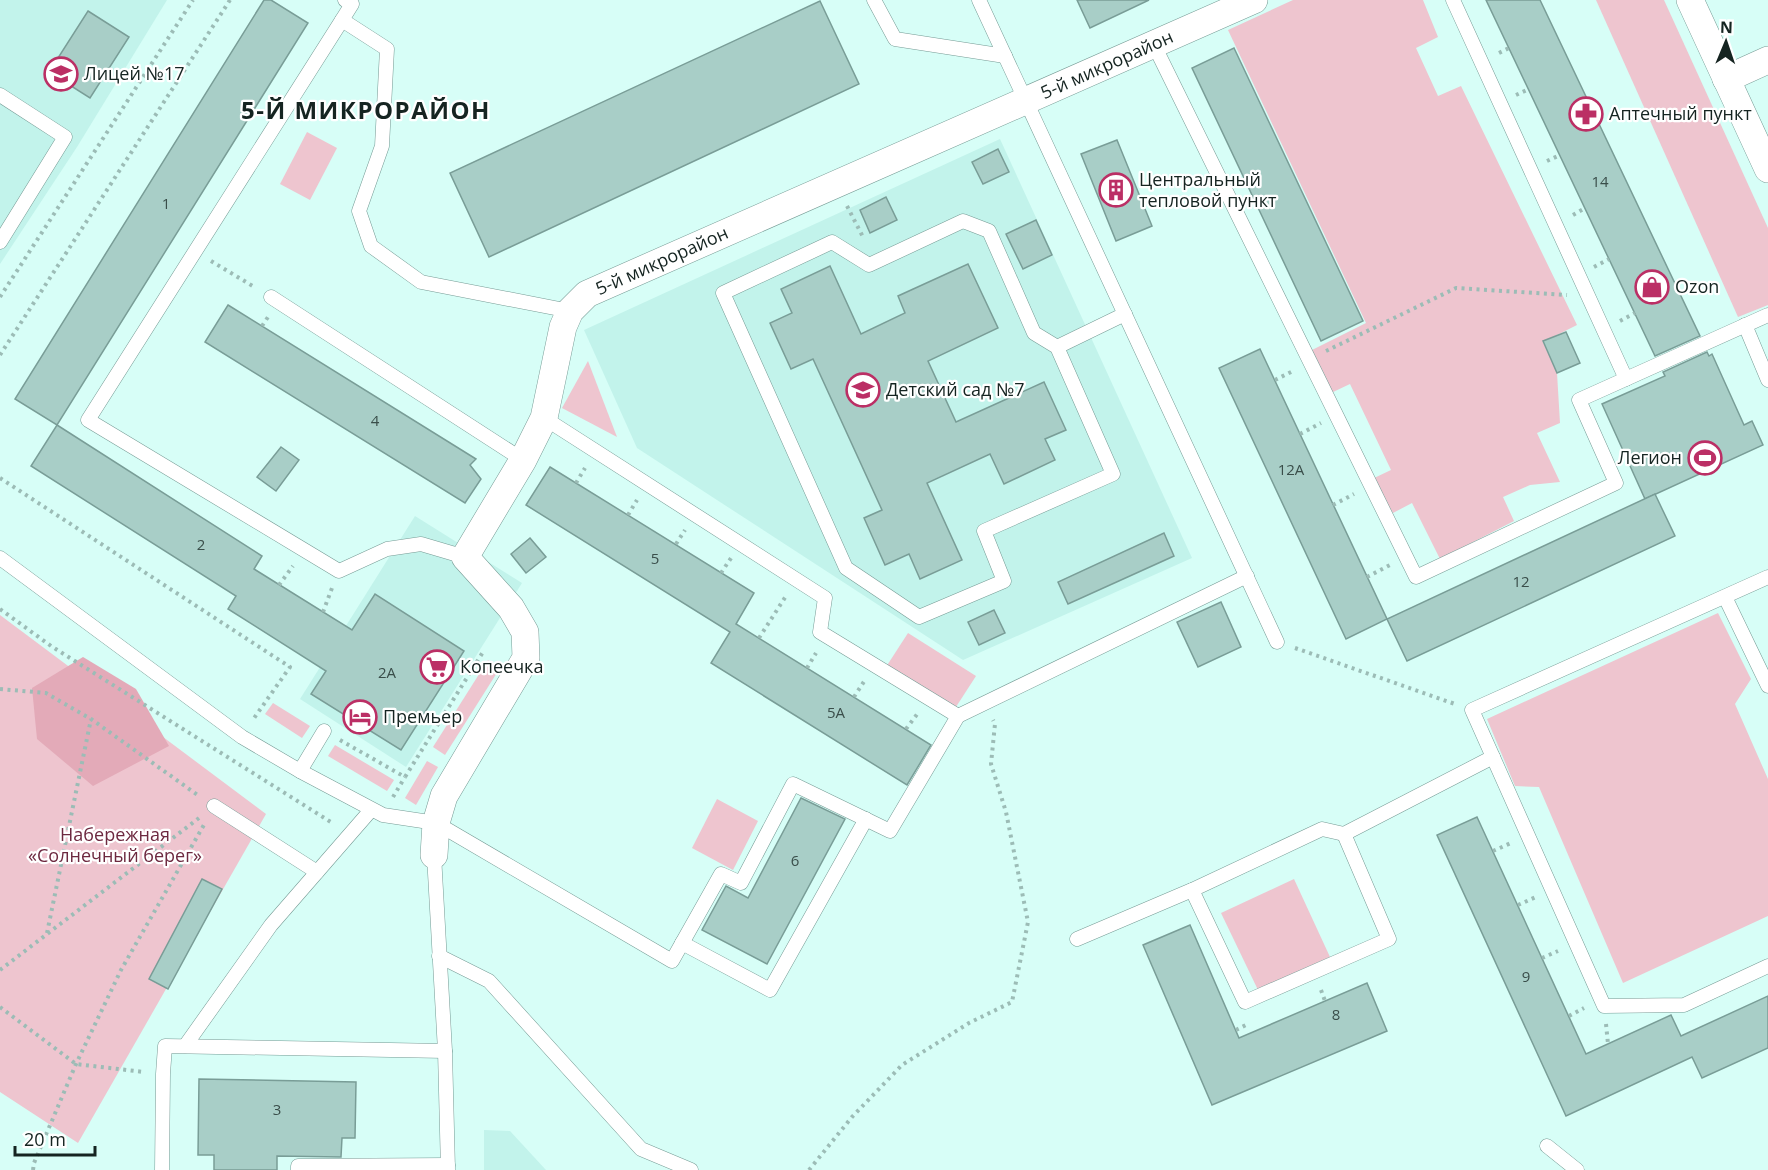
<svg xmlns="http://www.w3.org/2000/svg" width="1768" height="1170" font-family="'Open Sans',sans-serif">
  <rect width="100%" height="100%" fill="#d7fef7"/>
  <g fill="#c2f3eb">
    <path d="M0 0H167L77 147 0 264Z"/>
    <path d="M1000 139 1192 558 963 660 637 448 584 330Z"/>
    <path d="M415 516 522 583 406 767 300 699Z"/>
    <path d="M484 1130 510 1131 546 1170H484Z"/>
  </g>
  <g fill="#eec5cf">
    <path d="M1293 0H1423L1438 37 1416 48 1438 96 1461 86 1577 325 1543 342 1557 373 1560 423 1537 433 1560 482 1530 485 1503 497 1514 521 1440 559 1412 503 1393 513 1372 479 1391 470 1350 384 1331 393 1310 351 1366 323 1228 30Z"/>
    <path d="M1596 0H1664L1768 228V305L1738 317Z"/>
    <path d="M307 132 337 148 310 200 280 184Z"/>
    <path d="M588 361 617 437 562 408Z"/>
    <path d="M1718 613 1751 679 1735 704 1768 779V916L1623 983 1539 787 1515 786 1487 719Z"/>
    <path d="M0 615 266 814 78 1143 0 1092Z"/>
    <path d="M908 633 976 676 954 710 886 667Z"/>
    <path d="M488 660 500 668 445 755 433 747Z"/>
    <path d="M273 703 310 726 302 738 265 714Z"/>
    <path d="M335 745 394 780 387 791 328 756Z"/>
    <path d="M427 761 438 767 416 805 405 798Z"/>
    <path d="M717 799 758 821 733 870 692 848Z"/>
    <path d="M1294 879 1330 957 1258 990 1221 913Z"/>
  </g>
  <path fill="#e3aab8" d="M83 657 136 689 169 746 93 786 37 739 32 688Z"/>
  <g fill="#a8cec7" stroke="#799d97" stroke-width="1.5">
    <path d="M264 0H271L308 23 57 425 15 399Z"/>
    <path d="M1077 0H1149L1090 28Z"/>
    <path d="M1486 0H1540L1700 336 1655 356Z"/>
    <path d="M820 1 859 84 489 257 450 173Z"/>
    <path d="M88 11 129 37 90 98 49 72Z"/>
    <path d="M1234 48 1363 321 1321 341 1192 68Z"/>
    <path d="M1117 140 1152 226 1116 241 1081 154Z"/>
    <path d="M998 149 1009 172 983 184 972 162Z"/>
    <path d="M886 197 897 220 870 233 860 210Z"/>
    <path d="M1036 220 1052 255 1023 269 1006 234Z"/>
    <path d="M968 264 998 328 928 361 956 422 1044 382 1066 430 1045 439 1055 460 1004 484 990 454 927 483 962 560 920 579 909 554 885 565 864 518 882 510 813 359 791 369 770 323 792 313 781 289 830 266 861 334 905 313 898 296Z"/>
    <path d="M228 305 476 459 470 465 481 479 465 503 205 342Z"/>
    <path d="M1566 332 1580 363 1557 373 1543 341Z"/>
    <path d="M1260 349 1387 619 1346 639 1219 368Z"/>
    <path d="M1707 352 1709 356 1712 354 1744 425 1752 421 1763 445 1645 499 1602 404 1665 376 1663 372Z"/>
    <path d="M57 425 262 556 254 569 352 630 375 594 464 651 401 750 311 694 326 671 228 609 236 596 31 466Z"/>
    <path d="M281 447 299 460 276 491 257 477Z"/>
    <path d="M550 467 754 593 736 624 931 745 907 785 711 663 730 632 526 505Z"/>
    <path d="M1655 494 1675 536 1407 661 1387 619Z"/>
    <path d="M1164 533 1174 556 1068 604 1058 582Z"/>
    <path d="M530 538 546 557 526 573 511 554Z"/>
    <path d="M1221 602 1241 647 1198 667 1177 622Z"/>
    <path d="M994 610 1005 633 979 645 968 622Z"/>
    <path d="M801 798 845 819 767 964 702 930 726 886 748 898Z"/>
    <path d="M1477 817 1586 1054 1671 1015 1681 1036 1768 996V1048L1702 1078 1692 1057 1566 1116 1437 835Z"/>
    <path d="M202 879 222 889 168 989 149 979Z"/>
    <path d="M1190 925 1239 1038 1367 983 1387 1031 1212 1105 1143 945Z"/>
    <path d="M199 1079 356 1082 355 1138H342L341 1157 277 1156V1170H214V1155H198Z"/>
  </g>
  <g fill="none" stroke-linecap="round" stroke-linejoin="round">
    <defs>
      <g id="service">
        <path d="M345 0 352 4 342 20 88 420 339 571 387 549 421 544 465 557"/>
        <path d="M874 0 895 39 1005 56"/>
        <path d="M979 0 1277 642"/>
        <path d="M1453 0 1626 379"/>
        <path d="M342 20 387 49 382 146 359 211 371 246 421 282 570 311"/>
        <path d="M1154 45 1416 577 1616 483 1579 400 1768 315"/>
        <path d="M0 95 65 137 0 242"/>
        <path d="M271 297 523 460"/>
        <path d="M1745 325 1768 380"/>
        <path d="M1057 347 1034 333 989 231 963 221 869 265 832 242 723 293 846 568 919 617 1004 581 984 531 1113 474 1057 347 1125 314"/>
        <path d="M544 418 825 598 820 632 958 716"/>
        <path d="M0 558 242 737 300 771 383 815 436 823 672 961 721 874 741 883 793 784 890 831 958 716 1247 576"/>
        <path d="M1768 577 1472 710 1604 1006 1684 1005 1768 966"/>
        <path d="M1725 597 1768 686"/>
        <path d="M300 771 324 731"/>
        <path d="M214 806 317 872"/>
        <path d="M434 855 445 1051 448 1170"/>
        <path d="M1192 890 1245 1002 1389 939 1344 834"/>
        <path d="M1077 939 1192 890 1322 829 1344 834 1493 757"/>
        <path d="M682 943 770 990 866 819"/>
        <path d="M439 956 489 981 641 1149 691 1170"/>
        <path d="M185 1046 271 925 371 810"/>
        <path d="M1547 1146 1577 1170"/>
        <path d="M162 1170 163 1074 165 1046 445 1051"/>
        <path d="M298 1170V1166L448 1165"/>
      </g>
      <g id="minor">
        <path d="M1690 0 1768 169"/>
        <path d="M1726 79 1768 60"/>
        <path d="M434 855 436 823 444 796 526 658 525 632 511 608 465 557 523 460 544 418 563 327 570 311 587 294 1254 0"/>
      </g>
    </defs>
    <use href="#service" stroke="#769b95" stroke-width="15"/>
    <use href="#minor" stroke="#769b95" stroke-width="28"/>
    <g stroke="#9cbcb6" stroke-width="4" stroke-dasharray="3 4.5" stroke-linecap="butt">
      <path d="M1499 53 1509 48"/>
      <path d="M1516 95 1529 89"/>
      <path d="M1547 161 1560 155"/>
      <path d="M847 206 863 237"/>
      <path d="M1573 215 1585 208"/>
      <path d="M211 261 256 288"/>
      <path d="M1594 267 1609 259"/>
      <path d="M0 297 193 0"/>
      <path d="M1620 321 1635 313"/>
      <path d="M262 326 268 317"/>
      <path d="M1326 351 1456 288 1567 295"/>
      <path d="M0 355 230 0"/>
      <path d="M1275 380 1293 371"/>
      <path d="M1300 434 1321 423"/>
      <path d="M0 478 290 667 252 721"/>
      <path d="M576 483 585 468"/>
      <path d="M1333 505 1354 494"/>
      <path d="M628 515 637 500"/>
      <path d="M676 544 685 530"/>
      <path d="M721 573 731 558"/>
      <path d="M1367 577 1390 565"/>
      <path d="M279 585 293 566"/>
      <path d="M0 609 51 646 334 824"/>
      <path d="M323 612 332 588"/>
      <path d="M759 638 786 596"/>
      <path d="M1295 648 1455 704"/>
      <path d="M807 668 816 653"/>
      <path d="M0 689 46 693 91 719 199 796"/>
      <path d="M854 697 865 680"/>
      <path d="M906 729 918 713"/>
      <path d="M340 740 405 777 483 652"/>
      <path d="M393 797 405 777"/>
      <path d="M1493 851 1511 843"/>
      <path d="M1518 905 1536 897"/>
      <path d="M47 933 91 719"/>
      <path d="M1542 958 1558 951"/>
      <path d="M0 970 199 818"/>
      <path d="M1321 990 1325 1001"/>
      <path d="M0 1007 76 1064 144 1072"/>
      <path d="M1569 1016 1584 1008"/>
      <path d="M1606 1024 1608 1044"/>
      <path d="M1236 1030 1246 1025 1245 1022"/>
      <path d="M33 1170 34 1163 76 1064 121 970 205 823"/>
      <path d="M809 1170 852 1117 902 1065 969 1023 1012 1002 1028 922 1006 812 991 764 995 724 993 720"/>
    </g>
    <use href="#service" stroke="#fff" stroke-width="14"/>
    <use href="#minor" stroke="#fff" stroke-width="27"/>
  </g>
  <defs>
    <symbol id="school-ring" viewBox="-11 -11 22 22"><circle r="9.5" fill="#fff" stroke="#bb2f65" stroke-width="1.5"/><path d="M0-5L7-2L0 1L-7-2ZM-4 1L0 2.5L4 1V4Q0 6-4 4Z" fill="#bb2f65"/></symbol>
    <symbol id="pharmacy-ring" viewBox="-11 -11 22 22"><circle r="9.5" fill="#fff" stroke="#bb2f65" stroke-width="1.5"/><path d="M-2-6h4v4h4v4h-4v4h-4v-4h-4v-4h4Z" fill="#bb2f65"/></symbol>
    <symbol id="building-ring" viewBox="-11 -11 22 22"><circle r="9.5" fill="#fff" stroke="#bb2f65" stroke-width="1.5"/><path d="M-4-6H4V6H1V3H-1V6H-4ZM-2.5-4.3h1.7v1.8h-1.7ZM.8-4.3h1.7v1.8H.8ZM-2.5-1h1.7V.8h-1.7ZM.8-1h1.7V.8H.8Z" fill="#bb2f65"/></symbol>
    <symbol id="shop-ring" viewBox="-11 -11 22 22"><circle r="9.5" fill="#fff" stroke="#bb2f65" stroke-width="1.5"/><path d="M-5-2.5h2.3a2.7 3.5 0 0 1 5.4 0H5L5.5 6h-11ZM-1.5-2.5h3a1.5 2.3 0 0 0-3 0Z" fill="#bb2f65"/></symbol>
    <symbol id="stadium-ring" viewBox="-11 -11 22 22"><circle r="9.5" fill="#fff" stroke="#bb2f65" stroke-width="1.5"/><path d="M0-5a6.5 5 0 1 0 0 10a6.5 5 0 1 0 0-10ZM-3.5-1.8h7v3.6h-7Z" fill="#bb2f65"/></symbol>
    <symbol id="supermarket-ring" viewBox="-11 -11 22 22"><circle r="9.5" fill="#fff" stroke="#bb2f65" stroke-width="1.5"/><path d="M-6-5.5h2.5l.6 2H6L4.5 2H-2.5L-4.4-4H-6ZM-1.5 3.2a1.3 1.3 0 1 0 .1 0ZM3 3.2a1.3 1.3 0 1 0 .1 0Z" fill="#bb2f65"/></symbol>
    <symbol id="hotel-ring" viewBox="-11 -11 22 22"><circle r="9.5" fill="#fff" stroke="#bb2f65" stroke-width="1.5"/><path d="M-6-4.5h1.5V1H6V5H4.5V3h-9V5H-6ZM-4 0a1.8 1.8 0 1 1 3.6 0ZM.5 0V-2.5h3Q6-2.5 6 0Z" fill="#bb2f65"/></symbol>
  </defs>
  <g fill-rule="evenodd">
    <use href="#school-ring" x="42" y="55" width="38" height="38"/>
    <use href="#pharmacy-ring" x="1567" y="95" width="38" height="38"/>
    <use href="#building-ring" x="1097" y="171" width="38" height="38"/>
    <use href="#shop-ring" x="1633" y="268" width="38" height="38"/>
    <use href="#school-ring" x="844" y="371" width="38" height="38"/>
    <use href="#stadium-ring" x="1686" y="439" width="38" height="38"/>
    <use href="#supermarket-ring" x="418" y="648" width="38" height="38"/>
    <use href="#hotel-ring" x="341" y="698" width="38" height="38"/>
  </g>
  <g text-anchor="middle" stroke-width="4.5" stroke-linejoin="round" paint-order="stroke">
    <g font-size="15" fill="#3a4e4a">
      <text x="1600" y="187">14</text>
      <text x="166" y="209">1</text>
      <text x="375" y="426">4</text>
      <text x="1291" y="475">12А</text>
      <text x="201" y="550">2</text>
      <text x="655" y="564">5</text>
      <text x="1521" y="587">12</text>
      <text x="387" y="678">2А</text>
      <text x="836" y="718">5А</text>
      <text x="795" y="866">6</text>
      <text x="1526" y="982">9</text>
      <text x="1336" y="1020">8</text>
      <text x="277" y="1115">3</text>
    </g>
    <g font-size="18" fill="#152421" stroke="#fff">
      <text transform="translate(1107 65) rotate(-24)" y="6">5-й микрорайон</text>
      <text transform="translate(662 261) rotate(-24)" y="6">5-й микрорайон</text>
    </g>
    <g font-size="18" fill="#152421" stroke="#fff" text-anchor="start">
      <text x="84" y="80">Лицей №17</text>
      <text x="1609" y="120">Аптечный пункт</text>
      <text x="1139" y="186">Центральный<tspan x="1139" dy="21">тепловой пункт</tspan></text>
      <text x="1675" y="293">Ozon</text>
      <text x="886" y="396">Детский сад №7</text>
      <text x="1682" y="464" text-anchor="end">Легион</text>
      <text x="460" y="673">Копеечка</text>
      <text x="383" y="723">Премьер</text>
    </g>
    <g font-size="18" fill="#6d2940" stroke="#fff">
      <text x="115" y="841">Набережная<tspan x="115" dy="21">«Солнечный берег»</tspan></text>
    </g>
    <g font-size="24" font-weight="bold" letter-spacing="1.5" fill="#152421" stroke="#fff">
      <text x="366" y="119">5-Й МИКРОРАЙОН</text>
    </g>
  </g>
  <g transform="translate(1726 42) rotate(2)" stroke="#ffffff" stroke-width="4.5" paint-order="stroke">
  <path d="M0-4.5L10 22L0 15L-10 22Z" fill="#152421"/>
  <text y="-9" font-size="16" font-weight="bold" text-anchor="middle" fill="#152421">N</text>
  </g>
  <path d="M15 1146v9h80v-9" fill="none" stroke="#152421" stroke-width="3"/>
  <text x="24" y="1146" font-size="18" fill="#152421" stroke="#ffffff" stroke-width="4.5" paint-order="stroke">20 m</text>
</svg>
